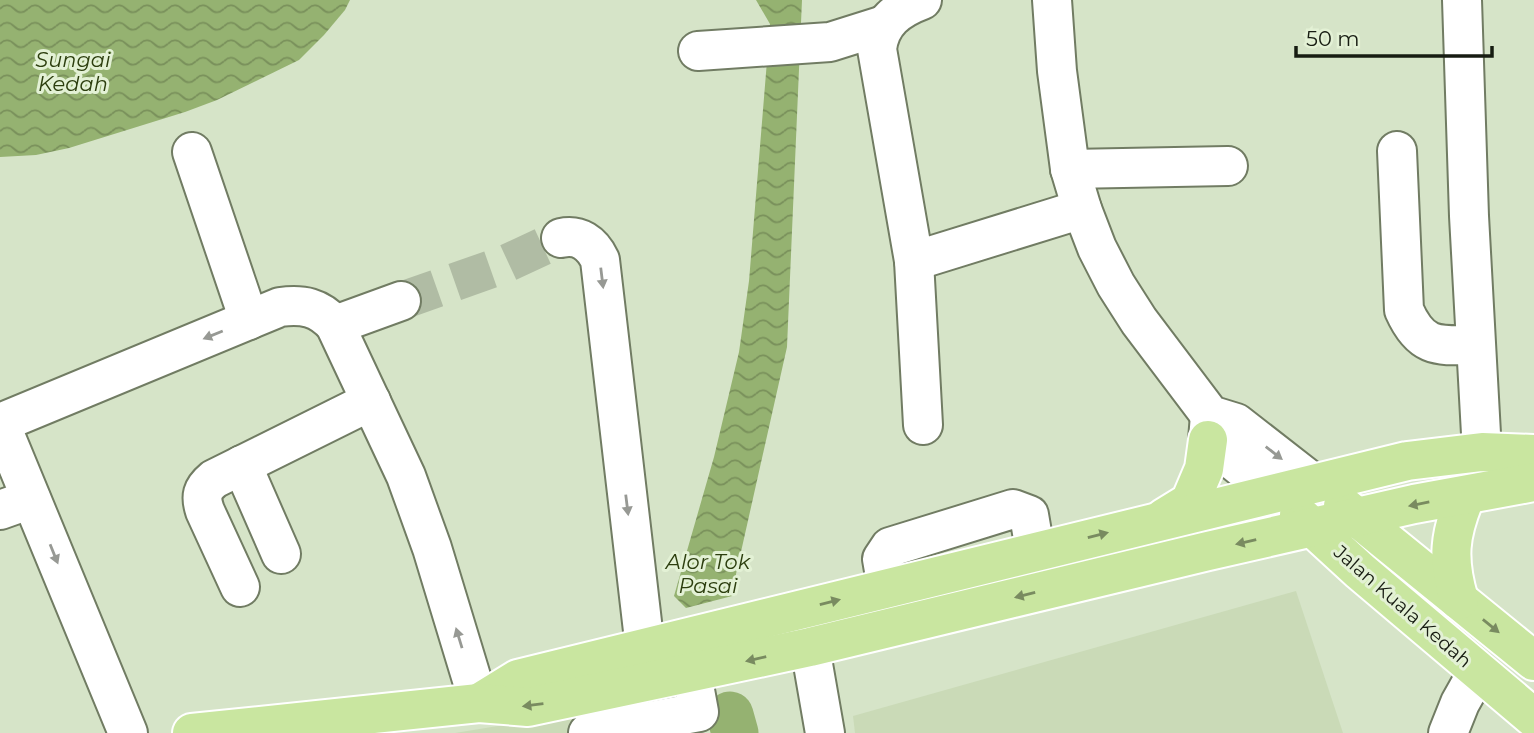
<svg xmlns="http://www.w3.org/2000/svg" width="1534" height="733" font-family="Montserrat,sans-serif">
  <defs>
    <pattern id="water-waves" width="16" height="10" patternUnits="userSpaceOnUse" patternTransform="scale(1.75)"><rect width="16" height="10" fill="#95b271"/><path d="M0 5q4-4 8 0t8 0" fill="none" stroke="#79905b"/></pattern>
  </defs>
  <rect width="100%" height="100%" fill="#d6e4c8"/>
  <g fill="#cadab7">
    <path d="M1296 591 1343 733H855L853 716Z"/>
    <path d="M685 695 691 733H455Z"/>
  </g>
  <g fill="url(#water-waves)">
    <path d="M0 0H350L345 10 324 35 299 60 217 100 185 112 69 148 36 155 0 157Z"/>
    <path d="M756 0H802L787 347 736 574V595L686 608 674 596 714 457 739 352 749 281 770 24Z"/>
  </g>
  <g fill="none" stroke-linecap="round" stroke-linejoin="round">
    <path stroke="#95b271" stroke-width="47" d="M730 715 735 733"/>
    <path stroke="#b0bca4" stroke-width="38" stroke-dasharray="38 19" stroke-linecap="butt" d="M401 301 503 265 561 238"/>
    <defs>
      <g id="minor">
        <path d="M922 0C898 9 880 22 877 49L914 261 923 425"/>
        <path d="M1052 0 1057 71 1070 169 1082 209 1097 248 1116 285 1139 321 1210 415 1236 423 1313 483"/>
        <path d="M1462 0 1469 216 1482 452"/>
        <path d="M698 51 830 42 884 25"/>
        <path d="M1397 151 1404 310C1421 348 1437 346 1474 345"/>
        <path d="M192 152 249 320"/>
        <path d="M1070 169 1228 166"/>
        <path d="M561 238C579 234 592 243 600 260L645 648"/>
        <path d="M914 261 1082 209"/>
        <path d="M335 325 401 301"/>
        <path d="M1210 415 1208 440 1273 493"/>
        <path d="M0 423 280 307C303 304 319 307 335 325L406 476 432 548 479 703"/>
        <path d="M0 423 128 733"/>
        <path d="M242 465 281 554"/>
        <path d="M0 510 31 499"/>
        <path d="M240 587 205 511C200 496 202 489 214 479L371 401"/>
        <path d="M887 588 882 559 890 547 1013 509 1029 515 1035 550"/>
        <path d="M810 647 825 733"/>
        <path d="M588 733 699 712 692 674"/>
        <path d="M1448 733 1460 703 1478 671"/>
      </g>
      <g id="major">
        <path d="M1343 506 1534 661"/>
        <path d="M1299 515 1360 571 1534 718"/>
        <path d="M1164 518 1190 502 1204 469 1208 440"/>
        <path d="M1459 600C1447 559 1449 535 1466 495"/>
        <path d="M479 703 518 679 1407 461 1482 452 1534 454"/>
        <path d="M192 733 479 703 528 707 810 647 1208 551 1414 504 1534 482"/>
      </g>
    </defs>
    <use href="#minor" stroke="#717c63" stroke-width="42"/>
    <use href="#major" stroke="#fff" stroke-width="42"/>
    <use href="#minor" stroke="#fff" stroke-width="38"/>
    <use href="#major" stroke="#c9e6a0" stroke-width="38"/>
  </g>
  <defs><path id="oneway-solid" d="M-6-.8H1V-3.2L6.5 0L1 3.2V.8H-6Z" transform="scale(1.75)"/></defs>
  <g fill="#979994">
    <use href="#oneway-solid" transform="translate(602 278) rotate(83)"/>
    <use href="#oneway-solid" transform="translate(213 335) rotate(158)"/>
    <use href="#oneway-solid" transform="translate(1274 453) rotate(38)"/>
    <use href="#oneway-solid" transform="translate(627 505) rotate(83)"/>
    <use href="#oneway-solid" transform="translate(54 554) rotate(68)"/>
    <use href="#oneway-solid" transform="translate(459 638) rotate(-107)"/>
  </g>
  <g fill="#798b60">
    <use href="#oneway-solid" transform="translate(1419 504) rotate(169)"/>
    <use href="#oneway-solid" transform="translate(1098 535) rotate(-14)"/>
    <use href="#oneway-solid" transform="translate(1246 542) rotate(167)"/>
    <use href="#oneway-solid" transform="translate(1025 595) rotate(166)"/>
    <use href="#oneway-solid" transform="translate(830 602) rotate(-14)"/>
    <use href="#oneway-solid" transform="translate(1491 626) rotate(39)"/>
    <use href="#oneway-solid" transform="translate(756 659) rotate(167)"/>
    <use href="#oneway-solid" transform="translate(533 705) rotate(173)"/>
  </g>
  <g text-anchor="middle" stroke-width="6" stroke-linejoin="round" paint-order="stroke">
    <g font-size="19" fill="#171c12" stroke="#e3f1d5">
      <text transform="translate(1403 606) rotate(41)" y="7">Jalan Kuala Kedah</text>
    </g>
    <g font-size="21" font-style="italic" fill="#2c3e0e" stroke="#e3f1d5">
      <text x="73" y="67">Sungai<tspan x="73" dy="24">Kedah</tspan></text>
      <text x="708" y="569">Alor Tok<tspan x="708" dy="24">Pasai</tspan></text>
    </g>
  </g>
  <path d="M1296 46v10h196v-10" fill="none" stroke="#171c12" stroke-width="3.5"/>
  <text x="1306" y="46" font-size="21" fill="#171c12" stroke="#e3f1d5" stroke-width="5" paint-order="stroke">50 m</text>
</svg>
